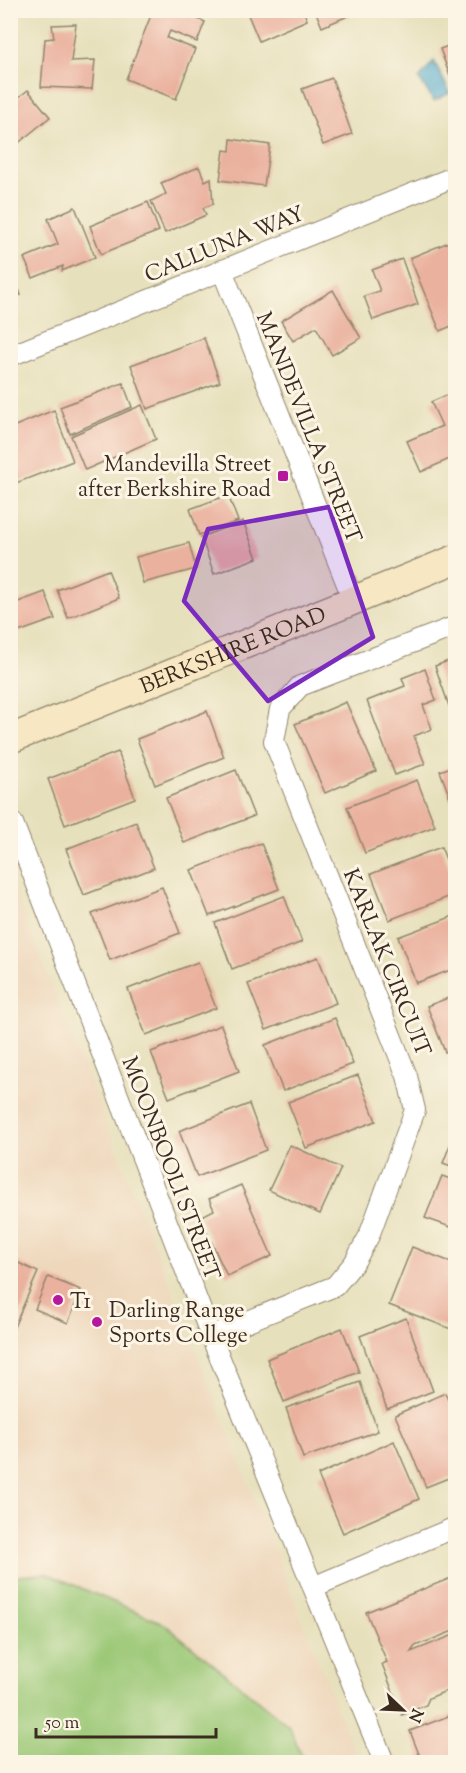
<svg xmlns="http://www.w3.org/2000/svg" width="466" height="1773" font-family="'Sorts Mill Goudy',serif">
  <rect width="100%" height="100%" fill="#fcf5e5"/>
  <filter id="ink" filterUnits="userSpaceOnUse"><feTurbulence type="fractalNoise" baseFrequency=".0167" numOctaves="2"/><feDisplacementMap in="SourceGraphic" scale="12" xChannelSelector="R" yChannelSelector="G"/><feConvolveMatrix kernelMatrix="1 2 1 2 8 2 1 2 1" color-interpolation-filters="sRGB"/></filter>
  <filter id="wash" filterUnits="userSpaceOnUse"><feTurbulence type="fractalNoise" baseFrequency=".008" numOctaves="4" result="noise"/><feDisplacementMap in="SourceGraphic" scale="24" xChannelSelector="R" yChannelSelector="G"/><feGaussianBlur stdDeviation="1.35" result="paint"/><feColorMatrix in="noise" values="0 0 0 0 0 0 0 0 0 0 0 0 0 0 0 0 0 1.4 0 .05"/><feComposite in="paint" operator="in"/></filter>
  <g filter="url(#wash)">
    <rect width="100%" height="100%" fill="#e7e0bc"/>
    <path fill="#eed7bb" d="M11 882 358 1762H11Z"/>
    <path fill="#9ac774" stroke="#6a7849" stroke-width="1.5" d="M46 1573 163 1623 289 1726 305 1762H11V1577Z"/>
    <path fill="#4da7cb" stroke="#446874" stroke-width="1.5" d="M434 61 450 93 434 101 419 79Z"/>
    <g id="blocks">
      <g fill="#eab19e">
        <path d="M153 10H177L205 22 197 42 170 31 167 38 195 49 176 99 126 79Z"/>
        <path d="M246 10H303L307 20 259 41Z"/>
        <path d="M315 10H360V11L322 27Z"/>
        <path d="M76 24 71 61 95 60 92 89 41 87 45 39 54 38 52 25Z"/>
        <path d="M456 43V74L450 76 440 49Z"/>
        <path d="M332 78 352 134 323 145 302 89Z"/>
        <path d="M28 90 50 117 10 150V104Z"/>
        <path d="M231 139 270 145 264 186 220 180 224 150 230 151Z"/>
        <path d="M199 167 205 181 211 178 213 204 203 208 206 215 165 233 151 201 166 194 161 183Z"/>
        <path d="M148 202 159 231 101 254 90 226Z"/>
        <path d="M75 207 95 257 62 271 63 266 33 278 24 258 58 244 48 219Z"/>
        <path d="M456 239V324L440 331 410 258Z"/>
        <path d="M402 259 418 304 373 320 364 296 380 291 372 270Z"/>
        <path d="M10 267 21 295 10 299Z"/>
        <path d="M333 290 361 338 332 355 316 327 293 341 281 321Z"/>
        <path d="M204 338 220 382 147 409 131 365Z"/>
        <path d="M123 383 132 407 70 434 60 407Z"/>
        <path d="M456 391V456L421 472 407 441 442 426 431 402Z"/>
        <path d="M142 405 156 439 85 470 71 436Z"/>
        <path d="M54 410 73 461 11 485 10 428Z"/>
        <path d="M228 495 238 521 199 535 190 509Z"/>
        <path d="M243 521 257 558 214 574 201 537Z"/>
        <path d="M189 543 196 569 143 583 136 557Z"/>
        <path d="M108 570 119 598 68 618 57 590Z"/>
        <path d="M45 592 55 619 10 635V605Z"/>
        <path d="M456 658V723H455L435 666Z"/>
        <path d="M425 669 436 700 423 705 432 729 414 736 425 764 395 775 367 701 405 686 402 678Z"/>
        <path d="M346 702 376 771 325 793 295 724Z"/>
        <path d="M207 711 224 757 155 785 137 739Z"/>
        <path d="M118 752 135 798 65 825 48 779Z"/>
        <path d="M456 765V811H455L440 771Z"/>
        <path d="M236 770 254 816 184 843 166 798Z"/>
        <path d="M417 780 435 826 365 853 347 807Z"/>
        <path d="M136 822 154 868 84 895 66 849Z"/>
        <path d="M261 843 279 889 209 916 191 870Z"/>
        <path d="M441 847 456 884V894L389 920 371 874Z"/>
        <path d="M162 887 180 933 110 960 92 914Z"/>
        <path d="M284 896 302 942 232 969 215 923Z"/>
        <path d="M456 915V968L416 983 398 937Z"/>
        <path d="M318 957 336 1003 266 1030 248 984Z"/>
        <path d="M198 962 216 1008 146 1035 128 989Z"/>
        <path d="M456 995V1048L445 1052 427 1006Z"/>
        <path d="M335 1018 353 1064 283 1091 265 1045Z"/>
        <path d="M221 1025 239 1071 169 1098 151 1052Z"/>
        <path d="M358 1075 376 1121 306 1148 288 1102Z"/>
        <path d="M249 1104 266 1150 197 1177 179 1131Z"/>
        <path d="M455 1132H456V1168L443 1163Z"/>
        <path d="M290 1145 341 1168 320 1214 269 1190Z"/>
        <path d="M442 1176 456 1181V1229L425 1218Z"/>
        <path d="M241 1185 272 1256 227 1276 200 1217 214 1210 209 1199Z"/>
        <path d="M412 1247 456 1264V1331L389 1305Z"/>
        <path d="M10 1259 38 1272 10 1336Z"/>
        <path d="M48 1277 81 1290 68 1323 35 1309Z"/>
        <path d="M406 1318 433 1391 387 1409 360 1336Z"/>
        <path d="M342 1328 359 1372 284 1402 267 1359Z"/>
        <path d="M360 1382 378 1431 303 1458 286 1408Z"/>
        <path d="M445 1393 456 1418V1475L426 1487 395 1415Z"/>
        <path d="M394 1441 419 1499 343 1533 318 1475Z"/>
        <path d="M456 1576V1630L415 1646 411 1652 456 1634V1687L429 1698 426 1705 402 1715 382 1664 387 1662 366 1612Z"/>
        <path d="M456 1713V1762H422L410 1731Z"/>
      </g>
    </g>
  </g>
  <g filter="url(#ink)">
    <use href="#blocks" fill-opacity="0" stroke="#91856d" stroke-width="1.5"/>
    <g fill="none" stroke-linecap="round" stroke-linejoin="round">
      <defs>
        <g id="minor">
          <path d="M222 270 354 602"/>
          <path d="M10 356 456 176"/>
          <path d="M13 823 211 1336 384 1762"/>
          <path d="M211 1336 335 1286 354 1263 369 1236 415 1110 407 1076 274 741 280 709 300 686 456 626"/>
          <path d="M313 1587 456 1527"/>
        </g>
        <g id="secondary">
          <path id="s1" d="M10 739 456 559"/>
        </g>
      </defs>
      <use href="#minor" stroke="#91856d" stroke-width="22"/>
      <use href="#secondary" stroke="#91856d" stroke-width="31"/>
      <use href="#minor" stroke="#fff" stroke-width="20"/>
      <use href="#secondary" stroke="#f7e8c3" stroke-width="28"/>
    </g>
  </g>
  <path fill="#7b2cbf" fill-opacity="0.2" stroke="#7b2cbf" stroke-width="4.5" stroke-linejoin="round" d="M329 507 373 637 268 701 184 601 208 529Z"/>
  <g fill="#b5179e" stroke="#fcf5e5" stroke-width="2">
    <rect x="277" y="470" width="12" height="12" rx="3"/>
    <circle cx="58" cy="1300" r="6"/>
    <circle cx="97" cy="1322" r="6"/>
  </g>
  <g text-anchor="middle" stroke-width="6" stroke-linejoin="round" paint-order="stroke">
    <g font-size="22" fill="#3b2a1e" stroke="#fcf5e5">
      <text transform="translate(224 243) rotate(-22)" y="8">CALLUNA WAY</text>
      <text transform="translate(310 427) rotate(68)" y="8">MANDEVILLA STREET</text>
      <text dy="8" stroke="none"><textPath href="#s1" startOffset="240">BERKSHIRE ROAD</textPath></text>
      <text transform="translate(388 962) rotate(68)" y="8">KARLAK CIRCUIT</text>
      <text transform="translate(172 1168) rotate(69)" y="8">MOONBOOLI STREET</text>
    </g>
    <g font-size="22" fill="#3b2a1e" stroke="#fcf5e5" text-anchor="start">
      <text x="271" y="471" text-anchor="end">Mandevilla Street<tspan x="271" dy="25">after Berkshire Road</tspan></text>
      <text x="70" y="1308">T1</text>
      <text x="109" y="1317">Darling Range<tspan x="109" dy="25">Sports College</tspan></text>
    </g>
  </g>
  <rect width="466" height="1773" fill="none" stroke="#fcf5e5" stroke-width="36"/>
  <g transform="translate(403 1710) rotate(113)" stroke="#fcf5e5" stroke-width="4.5" paint-order="stroke">
  <path d="M0-4.5L10 22L0 15L-10 22Z" fill="#3b2a1e"/>
  <text y="-9" font-size="16" font-weight="bold" text-anchor="middle" fill="#3b2a1e">N</text>
  </g>
  <path d="M36 1728v9h180v-9" fill="none" stroke="#3b2a1e" stroke-width="3"/>
  <text x="45" y="1728" font-size="18" fill="#3b2a1e" stroke="#fcf5e5" stroke-width="4.5" paint-order="stroke">50 m</text>
</svg>
